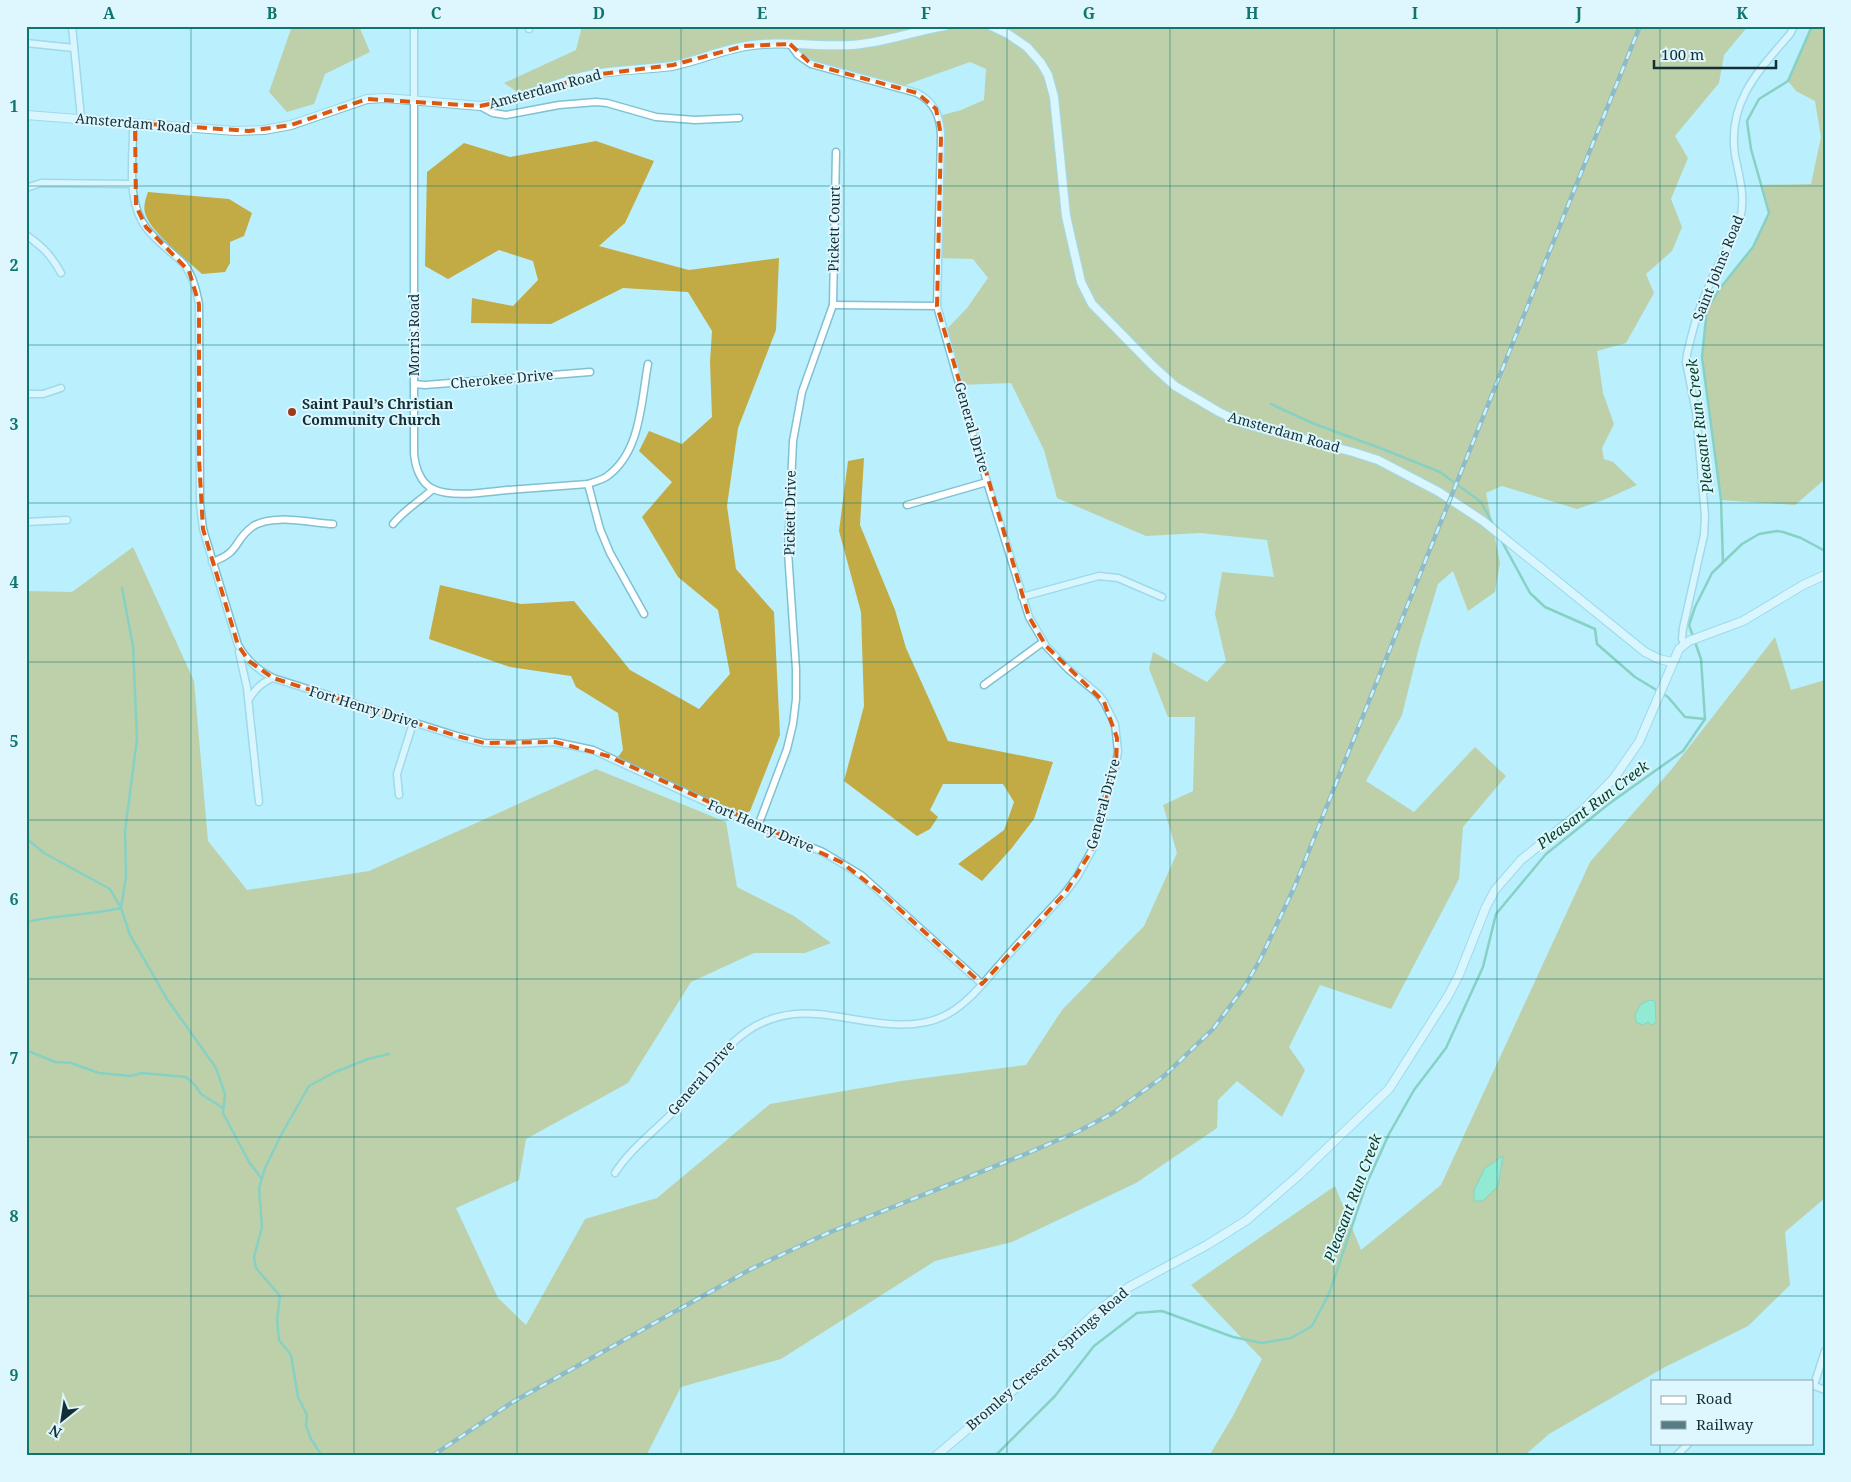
<svg xmlns="http://www.w3.org/2000/svg" width="1851" height="1482" font-family="'Noto Serif',serif">
  <rect width="100%" height="100%" fill="#baeffd"/>
  <g fill="#c2ab45">
    <path d="M292 26H359L370 52 325 74 314 104 287 112 269 92Z"/>
    <path d="M582 26H1748L1724 55 1719 83 1675 136 1688 158 1671 199 1682 227 1672 251 1646 274 1654 293 1626 343 1597 351 1603 393 1614 424 1602 448 1604 459 1613 462 1637 485 1606 499 1577 509 1502 486 1486 493 1500 563 1495 592 1468 611 1453 571 1438 584 1419 647 1402 715 1366 781 1414 812 1475 747 1506 776 1463 827 1459 879 1391 1009 1320 985 1289 1047 1305 1070 1282 1117 1237 1081 1218 1100 1217 1128 1136 1183 1012 1242 935 1261 781 1359 681 1387 646 1456H26V591L72 592 133 547 194 681 208 841 247 890 369 871 596 769 726 822 737 887 794 916 831 943 805 953H754L691 982 628 1083 526 1139 519 1180 456 1208 498 1298 526 1325 585 1219 657 1198 770 1104 901 1081 1026 1065 1062 1010 1144 926 1177 853 1163 805 1193 791 1195 717H1168L1149 669 1153 652 1207 682 1226 661 1215 614 1222 572 1274 577 1267 540 1200 533 1146 536 1057 498 1044 450 1011 383 960 385 945 331 967 308 988 278 973 259 938 258 939 116 961 110 984 100 986 69 970 62 900 87 811 64 790 44H769L697 60 610 72 525 97 504 83 576 50Z"/>
    <path d="M1812 26H1825V479L1795 505 1721 500 1702 357 1707 309 1721 287 1753 247 1769 214 1760 185 1811 184 1821 137 1815 101 1796 91 1788 81Z"/>
    <path d="M596 141 654 161 625 223 599 246 689 270 779 258 776 330 738 428 727 506 736 569 774 612 780 735 750 811 739 817 616 760 623 750 618 713 576 687 571 676 510 667 429 639 440 585 521 604 574 601 630 670 699 709 730 674 718 610 678 577 642 517 672 482 639 451 649 431 682 444 712 417 710 362 712 331 688 292 623 288 551 324 471 323 472 298 513 306 538 280 533 261 499 250 448 279 425 266 427 172 464 143 510 157Z"/>
    <path d="M148 192 229 199 252 213 244 236 230 242V263L225 272 202 274C189 262 153 233 147 218 142 209 145 201 148 192Z"/>
    <path d="M864 458 860 525 895 610 906 648 948 741 1053 762 1034 819 1011 849 982 881 958 864 1004 830 1014 802 1003 784H943L930 810 938 817 930 829 917 836 844 781 864 706 861 612 839 531 848 461Z"/>
    <path d="M1775 637 1791 690 1825 680V1198L1785 1232 1790 1285 1748 1326 1665 1367 1549 1434 1524 1456H1209L1233 1416 1262 1359 1191 1285 1335 1186 1361 1250 1441 1185 1590 862 1671 770Z"/>
  </g>
  <g fill="#62e59d" stroke="#4aae7e">
    <path d="M1649 1000 1655 1001 1656 1022 1652 1025 1648 1022 1643 1025 1636 1022 1635 1015 1640 1005Z"/>
    <path d="M1503 1156 1498 1186 1483 1201H1474V1190L1485 1168Z"/>
  </g>
  <g fill="none" stroke-linecap="round" stroke-linejoin="round">
    <g stroke="#4aae7e" stroke-width="2.5">
      <path d="M1271 404 1312 423 1380 448 1440 472 1481 502 1494 526"/>
      <path d="M1500 538 1530 593 1545 607 1595 629 1597 644 1635 677 1668 697 1685 717 1705 719"/>
      <path d="M1723 562 1721 500 1702 357 1707 309 1721 287 1753 247 1769 213 1751 149 1747 121 1759 99 1788 81 1812 26"/>
      <path d="M26 838 44 853 110 889 121 908 130 935 167 999 216 1068 225 1094 223 1113 249 1162 262 1179"/>
      <path d="M26 922C58 915 90 915 121 908L126 877 125 831 137 739 133 646 122 588"/>
      <path d="M26 1050 55 1062 71 1063 99 1073 130 1076 142 1073 186 1077 195 1085 201 1094 223 1108"/>
      <path d="M322 1456 311 1439 306 1426 307 1415 298 1397 291 1355 279 1340 277 1320 280 1296 256 1268 254 1257 262 1227 259 1188 265 1168 281 1135 309 1086 335 1072 368 1059 389 1054"/>
      <path d="M995 1456 1055 1396 1094 1346 1137 1313 1162 1311 1233 1337 1262 1343 1291 1338 1312 1326 1329 1294 1366 1185 1389 1134 1414 1090 1446 1048 1483 967 1496 914 1546 854 1610 803 1683 751 1705 719 1701 659 1689 625 1695 607 1712 573 1742 544 1759 534 1777 531 1783 532 1801 538 1825 551"/>
    </g>
    <defs>
      <g id="minor">
        <path d="M72 26 81 118"/>
        <path d="M414 26V453C415 466 420 483 433 489 452 498 486 492 507 490 534 488 561 486 588 484 594 482 601 480 606 477 641 453 641 402 648 364"/>
        <path d="M529 29V26"/>
        <path d="M26 43 74 48"/>
        <path d="M480 106 493 113 506 115 559 105 596 102 607 103 656 117 695 120 739 118"/>
        <path d="M135 123 133 130C133 161 126 203 147 229 157 242 172 252 184 264 193 276 196 289 199 304L200 504 203 529 238 645C247 661 258 670 273 678L457 736 484 743 515 744 555 742 593 750 758 826 823 852 861 875 982 984"/>
        <path d="M26 188 41 183 133 184"/>
        <path d="M26 235C43 247 51 255 61 273"/>
        <path d="M833 305 937 306"/>
        <path d="M414 384 425 385 590 372"/>
        <path d="M26 394H43L61 388"/>
        <path d="M588 484 600 529 610 553 644 614"/>
        <path d="M907 505 987 482"/>
        <path d="M26 522 67 520"/>
        <path d="M393 524C404 510 420 501 433 489"/>
        <path d="M212 562C241 552 233 541 252 527 271 513 311 523 333 524"/>
        <path d="M1022 597 1099 576 1118 578 1162 597"/>
        <path d="M1684 644 1682 639 1683 628 1704 535 1705 516 1696 412 1686 362 1687 354C1692 334 1696 314 1705 295 1711 281 1717 267 1724 254 1729 242 1736 231 1740 219 1746 197 1739 176 1735 155 1727 102 1759 70 1790 34L1794 26"/>
        <path d="M239 652 247 688 259 802"/>
        <path d="M984 685 1043 642"/>
        <path d="M249 699C255 689 262 682 273 678"/>
        <path d="M399 795 397 774 413 723"/>
        <path d="M758 826 787 749 793 724 796 699V669L788 552 793 441 802 392 833 305 836 152"/>
        <path d="M615 1173C631 1148 655 1131 675 1110 719 1062 741 1008 817 1014 857 1017 905 1035 944 1016 967 1005 984 982 1001 963 1022 939 1044 916 1065 893L1077 877 1092 850 1116 764 1118 751 1115 724 1104 702 1098 694 1068 669 1046 646 1029 617 987 482 937 306 941 135C940 115 934 102 917 93L811 64 798 55 790 44"/>
        <path d="M1812 1385 1825 1390"/>
        <path d="M1814 1385 1825 1351"/>
        <path d="M1676 1456 1689 1443"/>
      </g>
      <g id="tertiary">
        <path d="M991 26 1008 34 1027 47 1041 63 1048 75 1054 97 1066 216 1081 282 1092 304 1153 366 1175 386 1219 412 1242 423 1353 452 1378 460 1439 492 1483 521 1645 652 1659 659 1672 662"/>
        <path d="M26 115 235 131 264 130 291 125 367 99 386 98 480 106C517 101 549 85 585 76 614 69 643 70 672 66 697 61 721 50 746 46 780 40 817 47 852 45 884 43 914 31 945 26"/>
        <path d="M936 1456 1024 1381 1093 1315 1129 1287 1207 1245 1247 1220 1298 1176 1389 1089 1448 996 1459 975 1486 907 1495 890 1521 860 1583 810 1614 778 1639 742 1679 649 1689 641 1743 621 1803 585 1825 575"/>
      </g>
    </defs>
    <use href="#minor" stroke="#7fc0d2" stroke-width="9"/>
    <use href="#tertiary" stroke="#7fc0d2" stroke-width="10"/>
    <use href="#minor" stroke="#fff" stroke-width="6"/>
    <use href="#tertiary" stroke="#fff" stroke-width="8"/>
    <defs>
      <path id="rail" d="M432 1456 511 1403 753 1268 828 1233 1028 1153 1079 1131 1113 1113 1164 1076 1213 1029 1245 986 1260 960 1294 888 1640 26"/>
    </defs>
    <use href="#rail" stroke="#577c86" stroke-width="4.5"/>
    <use href="#rail" stroke="#def7fe" stroke-width="2.5" stroke-dasharray="8" stroke-linecap="butt"/>
  </g>
  <path d="M0 0H1851V1482H0ZM790 44 811 64 917 93 936 109 941 135 937 306 1029 617 1046 646 1104 702 1117 738 1116 764 1092 850 1065 893 982 984 885 896 841 862 608 756 555 742 484 743 457 736 273 678 249 661 238 645 203 529 199 458V304L189 271 146 227 136 206 135 123 249 131 291 125 367 99 480 106 525 97 585 76 673 65 744 46Z" fill="#baeffd" fill-opacity=".55" fill-rule="evenodd"/>
  <path fill="none" stroke="#dd570e" stroke-width="4" stroke-dasharray="10 6" stroke-linejoin="round" d="M790 44 811 64 917 93 936 109 941 135 937 306 1029 617 1046 646 1104 702 1117 738 1116 764 1092 850 1065 893 982 984 885 896 841 862 608 756 555 742 484 743 457 736 273 678 249 661 238 645 203 529 199 458V304L189 271 146 227 136 206 135 123 249 131 291 125 367 99 480 106 525 97 585 76 673 65 744 46Z"/>
  <path fill="none" stroke="#0f766e" stroke-width="1" stroke-opacity="0.55" d="M191 26V1456M354 26V1456M517 26V1456M681 26V1456M844 26V1456M1007 26V1456M1170 26V1456M1334 26V1456M1497 26V1456M1660 26V1381M26 186H1825M26 345H1825M26 503H1825M26 662H1825M26 820H1825M26 979H1825M26 1137H1825M26 1296H1825M1660 1443V1456"/>
  <circle fill="#a0391a" stroke="#def7fe" stroke-width="2" cx="292" cy="412" r="5"/>
  <g text-anchor="middle" stroke-width="4" stroke-linejoin="round" paint-order="stroke">
    <g font-size="14" fill="#132e35" stroke="#def7fe">
      <text transform="translate(545 89) rotate(-15)" y="5">Amsterdam Road</text>
      <text transform="translate(133 123) rotate(5)" y="5">Amsterdam Road</text>
      <text transform="translate(834 229) rotate(-89)" y="5">Pickett Court</text>
      <text transform="translate(1718 268) rotate(-68)" y="5">Saint Johns Road</text>
      <text transform="translate(414 335) rotate(-90)" y="5">Morris Road</text>
      <text transform="translate(502 379) rotate(-5)" y="5">Cherokee Drive</text>
      <text transform="translate(972 427) rotate(74)" y="5">General Drive</text>
      <text transform="translate(1284 432) rotate(16)" y="5">Amsterdam Road</text>
      <text transform="translate(790 513) rotate(-89)" y="5">Pickett Drive</text>
      <text transform="translate(364 707) rotate(17)" y="5">Fort Henry Drive</text>
      <text transform="translate(1103 804) rotate(-75)" y="5">General Drive</text>
      <text transform="translate(761 826) rotate(23)" y="5">Fort Henry Drive</text>
      <text transform="translate(701 1078) rotate(-49)" y="5">General Drive</text>
      <text transform="translate(1047 1359) rotate(-41)" y="5">Bromley Crescent Springs Road</text>
    </g>
    <g font-size="14" font-weight="bold" fill="#132e35" stroke="#def7fe" text-anchor="start">
      <text x="302" y="409">Saint Paul’s Christian<tspan x="302" dy="16">Community Church</tspan></text>
    </g>
    <g font-size="15" font-style="italic" fill="#043e23" stroke="#def7fe">
      <text transform="translate(1700 426) rotate(-97)" y="5">Pleasant Run Creek</text>
      <text transform="translate(1593 805) rotate(-37)" y="5">Pleasant Run Creek</text>
      <text transform="translate(1353 1198) rotate(-69)" y="5">Pleasant Run Creek</text>
    </g>
  </g>
  <rect width="1851" height="1482" fill="none" stroke="#def7fe" stroke-width="55"/>
  <rect x="1651" y="1380" width="162" height="65" fill="#def7fe" stroke="#8da7ae"/>
  <rect x="1661" y="1396" width="25" height="8" fill="#ffffff" stroke="#8da7ae"/>
  <text x="1696" y="1404" font-size="15" fill="#132e35">Road</text>
  <rect x="1661" y="1421" width="25" height="8" fill="#577c86" stroke="#8da7ae"/>
  <text x="1696" y="1430" font-size="15" fill="#132e35">Railway</text>
  <g transform="translate(62 1420) rotate(210)" stroke="#def7fe" stroke-width="4" paint-order="stroke">
  <path d="M0-4L9 19L0 12L-9 19Z" fill="#132e35"/>
  <text y="-8" font-size="14" font-weight="bold" text-anchor="middle" fill="#132e35">N</text>
  </g>
  <path d="M1654 60v8h122v-8" fill="none" stroke="#132e35" stroke-width="2.5"/>
  <text x="1661" y="60" font-size="15" fill="#132e35" stroke="#def7fe" stroke-width="4" paint-order="stroke">100 m</text>
  <rect x="28" y="28" width="1796" height="1426" fill="none" stroke="#0f766e" stroke-width="2"/>
  <g font-size="16" text-anchor="middle" font-weight="bold" fill="#0f766e">
    <text x="109" y="19">A</text>
    <text x="272" y="19">B</text>
    <text x="436" y="19">C</text>
    <text x="599" y="19">D</text>
    <text x="762" y="19">E</text>
    <text x="926" y="19">F</text>
    <text x="1089" y="19">G</text>
    <text x="1252" y="19">H</text>
    <text x="1415" y="19">I</text>
    <text x="1579" y="19">J</text>
    <text x="1742" y="19">K</text>
    <text x="14" y="112">1</text>
    <text x="14" y="271">2</text>
    <text x="14" y="430">3</text>
    <text x="14" y="588">4</text>
    <text x="14" y="747">5</text>
    <text x="14" y="905">6</text>
    <text x="14" y="1064">7</text>
    <text x="14" y="1222">8</text>
    <text x="14" y="1381">9</text>
  </g>
</svg>
